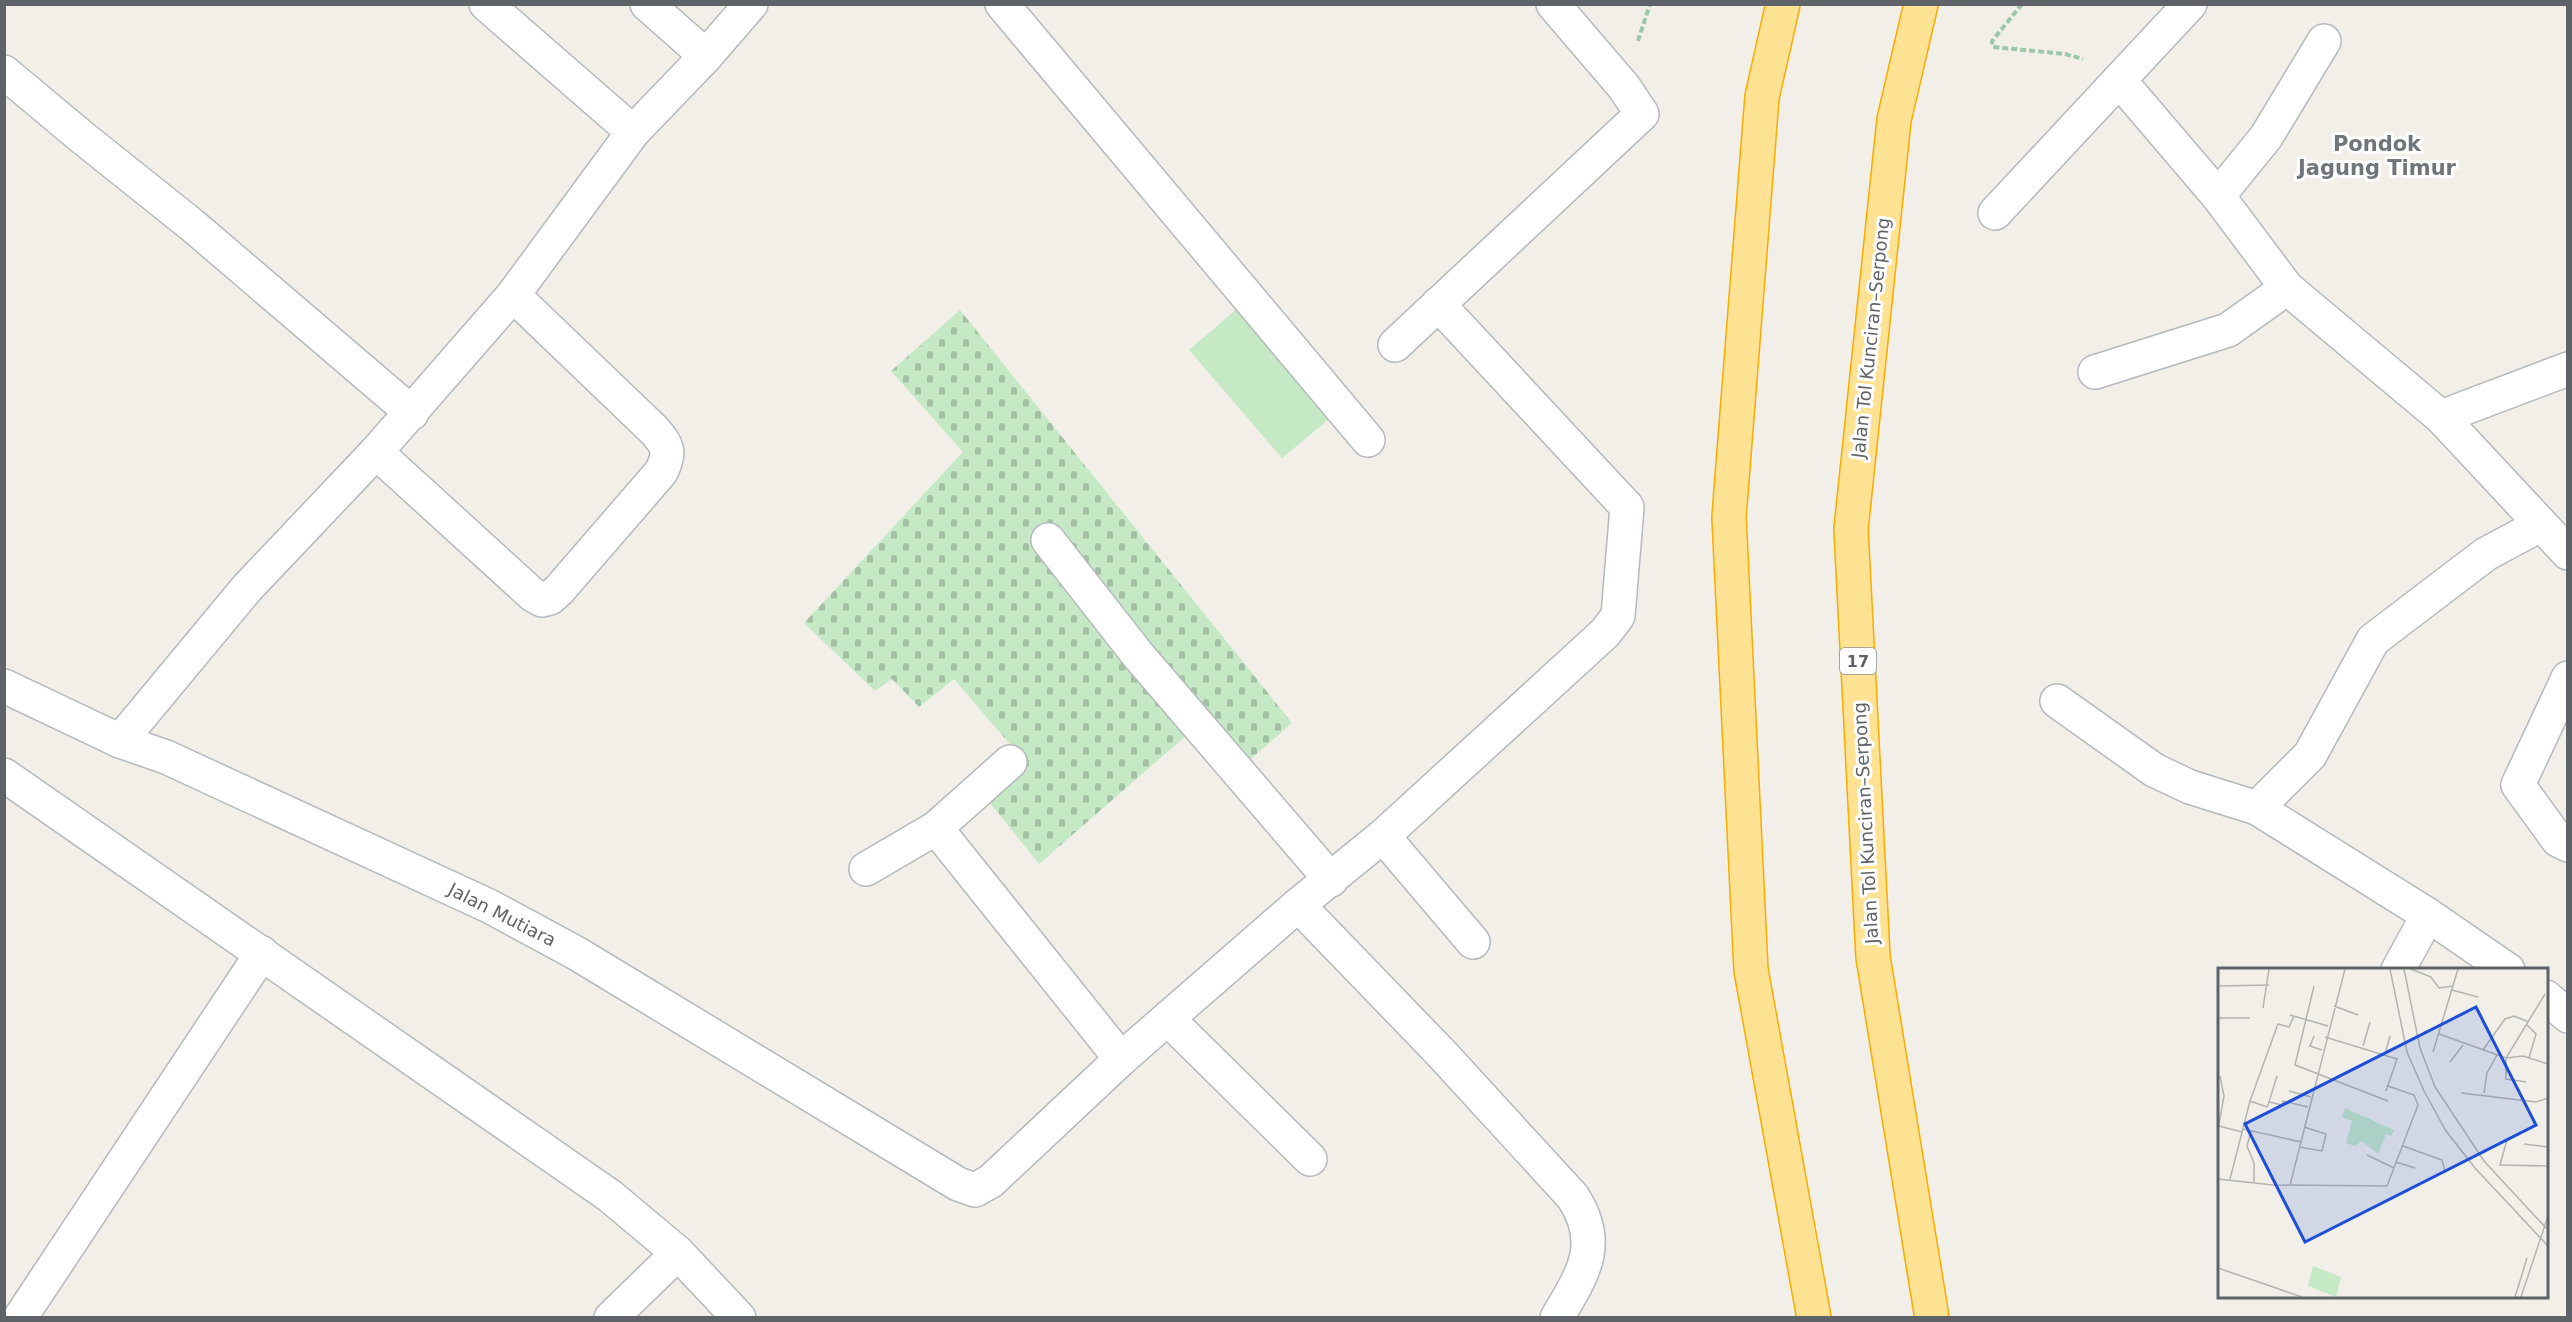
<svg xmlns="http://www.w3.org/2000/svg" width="2572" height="1322" font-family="'DejaVu Sans',sans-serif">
  <defs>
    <pattern id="cemetery-stones" width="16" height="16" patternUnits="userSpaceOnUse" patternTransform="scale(1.5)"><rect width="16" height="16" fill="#c5e8c5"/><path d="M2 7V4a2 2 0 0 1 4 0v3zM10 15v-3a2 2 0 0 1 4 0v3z" fill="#a3c0a4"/></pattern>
  </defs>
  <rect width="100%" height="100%" fill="#f1efe8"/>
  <path fill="#c5e8c5" d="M1239 307 1333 416 1282 458 1189 350Z"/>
  <path fill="url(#cemetery-stones)" d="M960 310 1292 723 1245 764 1205 719 1039 864 982 793 1026 763 954 679 919 707 892 679 875 691 804 623 963 452 891 371Z"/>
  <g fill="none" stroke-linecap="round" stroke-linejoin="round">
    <defs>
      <g id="minor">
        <path d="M486 4 633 132"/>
        <path d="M647 4 706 56"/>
        <path d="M1002 4 1368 440"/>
        <path d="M4 72 83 138 192 225 412 413"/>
        <path d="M2119 80 2218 196 2287 288 2441 417 2568 553"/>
        <path d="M2218 196 2266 137 2324 41"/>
        <path d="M1995 213 2190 4"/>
        <path d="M1395 345 1642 114 1624 87 1553 4"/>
        <path d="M2095 372 2228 330 2287 288"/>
        <path d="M2441 417 2568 369"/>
        <path d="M376 452 533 595 542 600 550 598 559 590 661 472C671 452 668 446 654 430L513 295"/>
        <path d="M1048 540 1138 655 1331 880"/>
        <path d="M2568 678 2518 785 2558 840 2568 845"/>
        <path d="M4 686 120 741 166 757 489 906 576 953 958 1184 975 1190 991 1181 1121 1059 1298 905 1383 836 1605 633 1618 616 1627 507 1438 304"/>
        <path d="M2057 701 2154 770 2190 787 2257 808 2428 915 2508 970"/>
        <path d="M120 741 247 588 376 452 513 295 633 132 706 56 751 4"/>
        <path d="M4 775 610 1196 678 1253 739 1318"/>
        <path d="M2257 808 2310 755 2373 640 2486 554 2540 525"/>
        <path d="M936 828 1121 1059"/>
        <path d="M1383 836 1473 942"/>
        <path d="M866 869 936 828 1010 762"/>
        <path d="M1298 905 1441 1053 1573 1197C1604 1245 1582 1275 1557 1318"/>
        <path d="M2398 970 2428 915"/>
        <path d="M2546 997 2568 1016"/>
        <path d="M1168 1019 1310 1159"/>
        <path d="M20 1318 262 953"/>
        <path d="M611 1318 678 1253"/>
      </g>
      <g id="highway">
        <path d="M1783 4 1762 97 1729 517 1751 970 1814 1318"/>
        <path d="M1921 4 1894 120 1851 529 1873 957 1932 1318"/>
      </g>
    </defs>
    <use href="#minor" stroke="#b5b8bc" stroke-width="36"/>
    <use href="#highway" stroke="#f9ab00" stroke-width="36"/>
    <g stroke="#9cc7a9" stroke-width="4" stroke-dasharray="6 3" stroke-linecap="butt">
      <path d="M2022 4 1992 41 1993 47 2065 54 2083 59"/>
      <path d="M1638 41 1650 4"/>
    </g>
    <use href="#minor" stroke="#fff" stroke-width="33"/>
    <use href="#highway" stroke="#fde293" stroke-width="33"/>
  </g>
  <g text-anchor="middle" stroke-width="6" stroke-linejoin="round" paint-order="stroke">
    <rect fill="#fff" stroke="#8f9295" stroke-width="1.5" x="1840" y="648" width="36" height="26" rx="4.5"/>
    <g font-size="16" font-weight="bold" fill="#5f6368">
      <text x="1858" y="667">17</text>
    </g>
    <g font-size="18" fill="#5f6368" stroke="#fff">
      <text transform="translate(1871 338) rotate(-84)" y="6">Jalan Tol Kunciran–Serpong</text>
      <text transform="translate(1866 823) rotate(-93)" y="6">Jalan Tol Kunciran–Serpong</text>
      <text transform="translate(502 915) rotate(27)" y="6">Jalan Mutiara</text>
    </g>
    <g font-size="21" font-weight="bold" fill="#70757a" stroke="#fff">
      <text x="2377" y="151">Pondok<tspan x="2377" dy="24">Jagung Timur</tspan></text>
    </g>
  </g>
  <g transform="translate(2218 968)">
    <rect width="330" height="330" fill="#f1efe8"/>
    <path d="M95 298 123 309 118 329 90 318Z" fill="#c5e8c5"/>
    <path d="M127 140 176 162 173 168 168 166 160 186 144 173 137 178 128 175 134 153 124 149Z" fill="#c5e8c5"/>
    <path fill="none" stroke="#b3b3b1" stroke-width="1.5" d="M172 1 189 84 206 123 228 163 257 200 330 278M186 1 202 80 217 119 266 193 330 262M193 1 213 9 221 20 235 18M0 18 51 17M96 18 77 97 170 133M234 22 260 29M116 38 140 47M45 40 51 1M72 47 110 58M0 50H32M309 57 318 66 311 90M221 66 288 90 305 88 330 96M96 68 92 78 104 82M107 69 179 91 168 123M145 78 152 54M265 82 287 51 296 48 311 54M215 84 240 1M167 86 172 68M232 94 245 77M308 114 288 111V90L327 26M71 123 93 129M243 125 318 134 330 130M266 125 269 105 279 87M32 133 49 139 51 134 64 137 65 133 90 139M51 134 59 108M1 158 24 164M25 161 83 174M0 162 6 128 2 108M33 163 29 178 36 195V215M289 172 282 197 330 198M306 176 330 179M185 178 224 192 227 203M81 179 104 183 108 166 86 159M149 187 176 200M178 194 197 200M0 211 55 217 169 218 200 137 196 127 170 118M12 211 32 133 60 56 71 59 76 48M72 217 127 1M0 300 84 329M297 329 309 290M303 329 330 248"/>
    <path fill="#1d4ed8" fill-opacity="0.15" stroke="#1d4ed8" stroke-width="3" d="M258 39 318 157 87 274 27 156Z"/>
    <rect width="330" height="330" fill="none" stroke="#5f6368" stroke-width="3"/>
  </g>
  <rect width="2572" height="1322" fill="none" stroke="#5f6368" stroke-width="12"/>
</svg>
